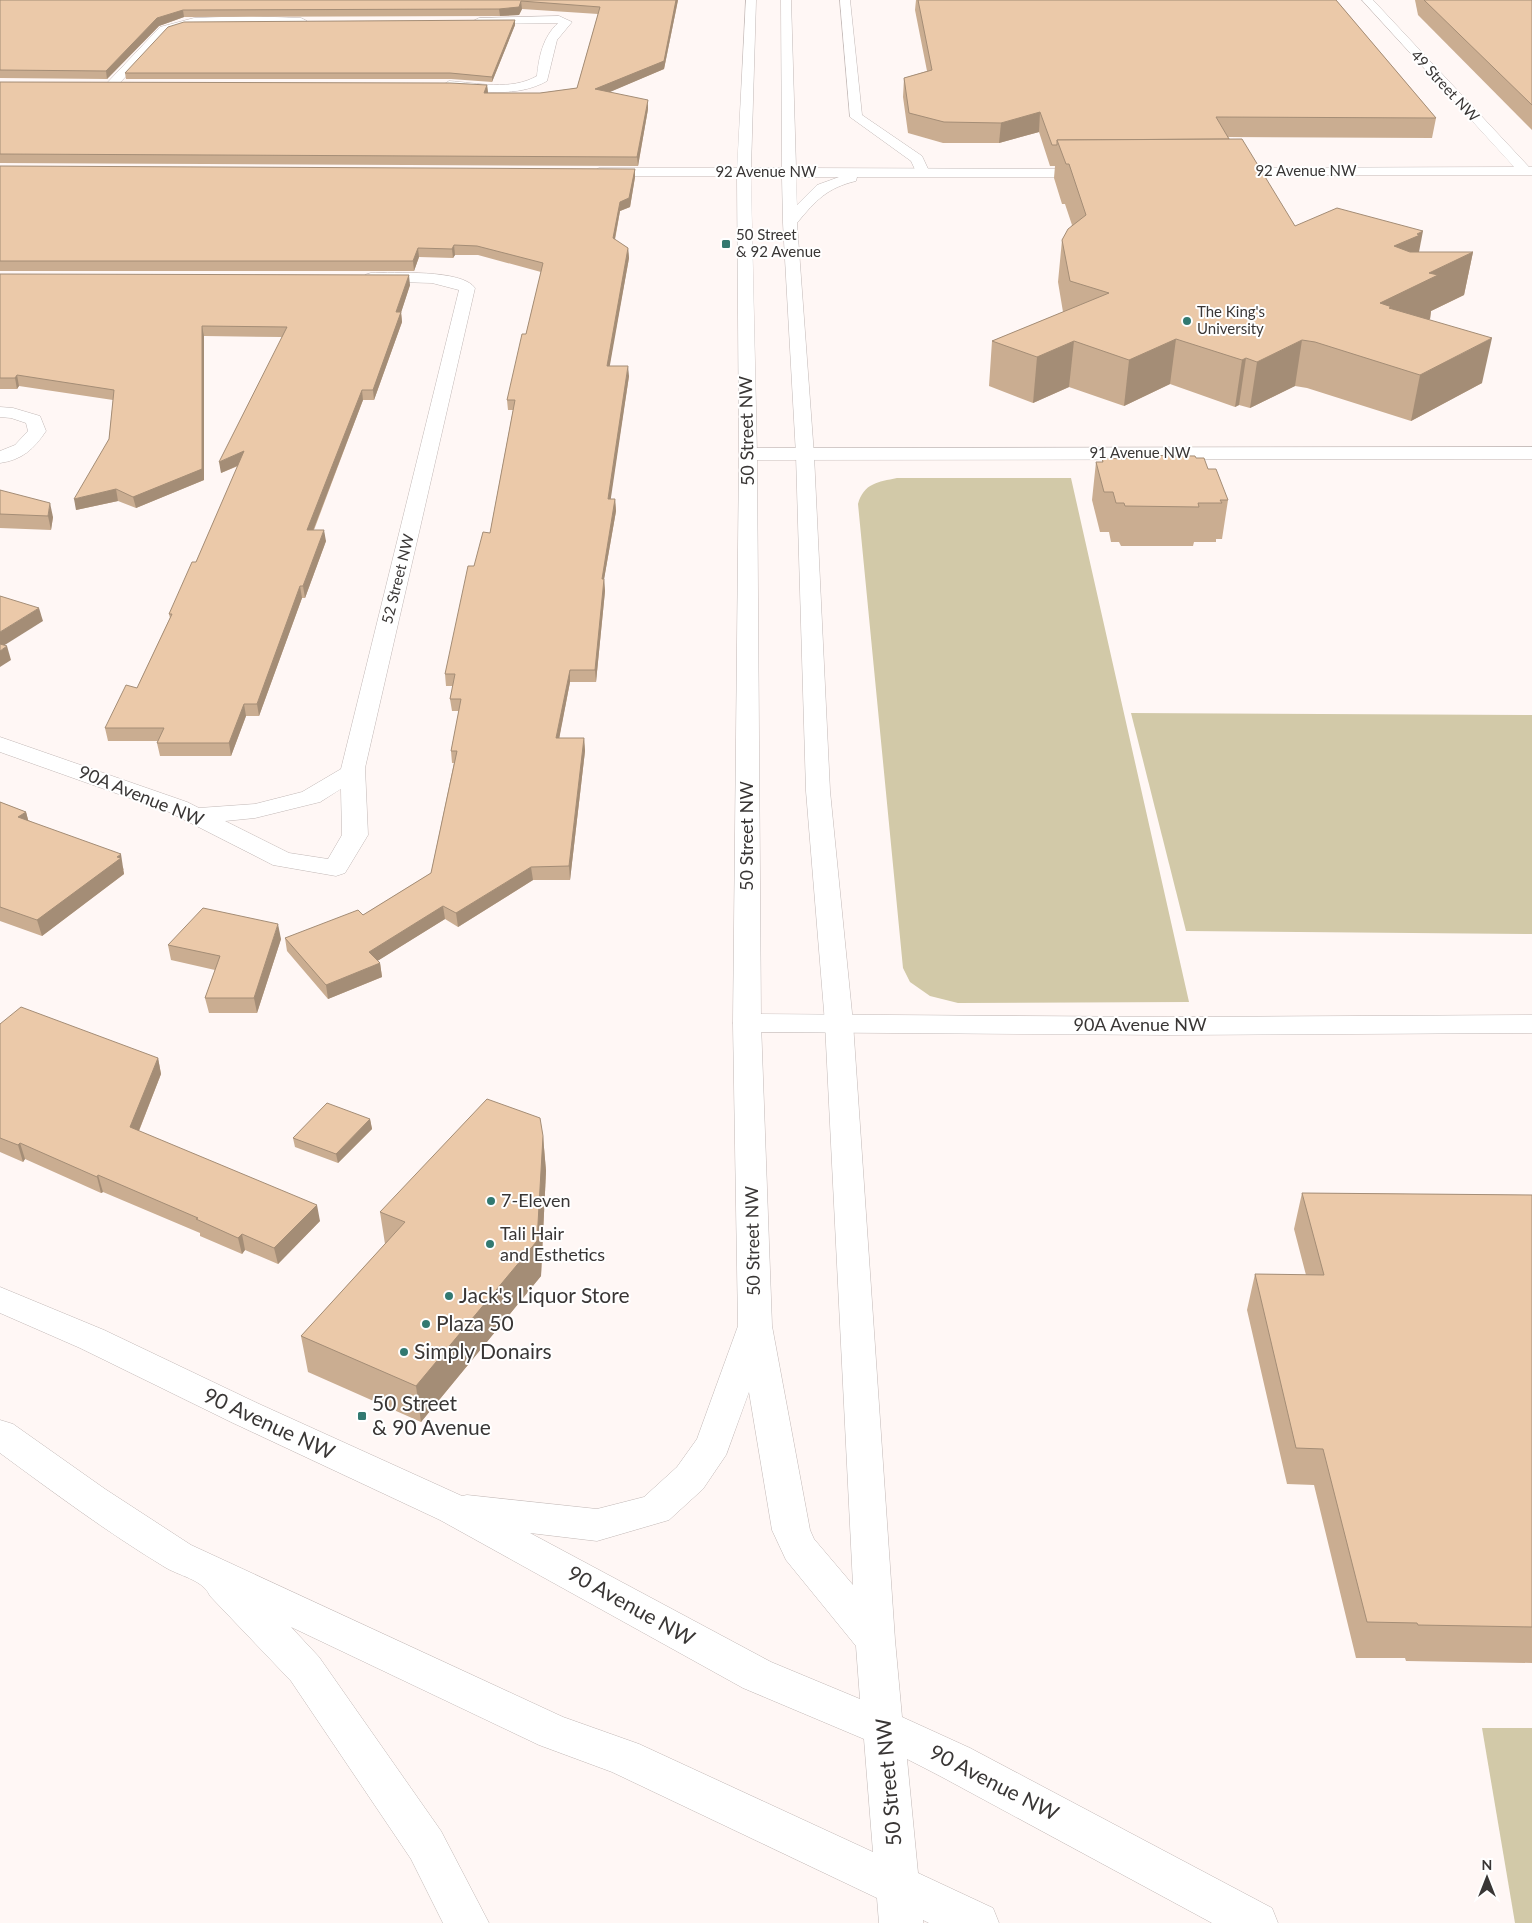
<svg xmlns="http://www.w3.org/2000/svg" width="1532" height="1923" font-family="Lato,sans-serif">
  <rect width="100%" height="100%" fill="#fff7f5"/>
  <g fill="#d2c9a8">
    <path d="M897 478H1071L1189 1002 958 1003 930 996 910 982 903 968 858 504C864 483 878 482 897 478Z"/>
    <path d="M1131 713 1532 715V934L1186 931Z"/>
    <path d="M1482 1728H1532V1923H1515Z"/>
  </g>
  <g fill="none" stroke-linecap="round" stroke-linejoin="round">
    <defs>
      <g id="street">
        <path d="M840 0H850L862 115 922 156 930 173 928 176H918L911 161 850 117Z"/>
        <path d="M250 16 301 18 307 21 301 24C257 24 210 18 168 31L116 87 112 88 106 84 160 27 194 18Z"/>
        <path d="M559 16 572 22 557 40 547 81C517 98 482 91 449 89L443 85 449 81C477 83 511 91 537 76 539 56 543 37 558 23L479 24 473 21 479 18Z"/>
        <path d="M371 273C393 273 462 269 475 288L365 768 368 835 345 873 336 876 273 865 169 812 0 752V737L187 802 199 808 255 804 302 792 341 769 459 290 432 283 365 281 363 278 365 275ZM341 789 342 835 328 859 289 853 225 821 255 818 320 802Z"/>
        <path d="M0 407 13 408 40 416 46 431C34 449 22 460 0 463V451L15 445 28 431 26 423 11 418 0 417Z"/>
        <path d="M1532 447V459L748 460 741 458 739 454 741 450 748 448Z"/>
        <path d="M747 1014 1169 1017 1532 1015V1033L1169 1035 747 1032 737 1029 733 1023 737 1017Z"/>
      </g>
      <g id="secondary">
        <path d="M746 0H756L751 168H782L781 0H791L796 168 1091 169 1098 173 1091 177H857L856 181C827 188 816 200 797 223L814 455 830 791 853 1023 895 1640 902 1717 970 1748 1272 1908 1278 1923H1212L940 1776 907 1759 918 1873 993 1908 999 1923H929L923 1920V1923H879L877 1898 612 1772 539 1745 291 1627 319 1657 441 1831 489 1923H443L411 1859 291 1681 210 1596C203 1579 178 1576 163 1566 107 1532 53 1492 0 1453V1420L13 1424 105 1489 191 1545 563 1717 639 1744 873 1852 864 1739 743 1688 440 1520 233 1423 80 1348 0 1313V1287L104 1330 257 1403 462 1496 467 1495 597 1509 644 1497 677 1467 697 1439 738 1326 733 1023 739 454 737 176H599L592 172 599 168H737ZM751 176 782 177 783 223 796 455 806 791 825 1023 853 1585 814 1539 810 1530 772 1326 761 1023 757 454ZM796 177H839L817 185 797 205ZM749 1392 772 1530 786 1560 856 1646 860 1699 771 1662 530 1533 597 1541 669 1520 703 1489 726 1455Z"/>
        <path d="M1362 0H1373L1529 167H1532V175H1219L1217 172 1224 168 1514 167Z"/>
      </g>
    </defs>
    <use href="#street" stroke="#c2b8b6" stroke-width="1"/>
    <use href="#secondary" stroke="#c2b8b6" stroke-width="1"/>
    <use href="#street" fill="#fff" fill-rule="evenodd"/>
    <use href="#secondary" fill="#fff" fill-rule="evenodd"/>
  </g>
  <g fill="#caad91">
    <path d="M0 0H678L664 69 609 92 648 109 638 166 0 163V82L487 85 488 93H540L577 88 598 14 522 9 519 15 500 16 184 17 159 26 107 79 0 78Z"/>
    <path d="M916 0H1336L1436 118 1432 138 1228 137 1295 226 1419 252H1473L1464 295 1431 311 1430 319 1428 320 1482 383 1411 421 1307 388 1295 386 1250 408 1239 405 1235 407 1170 384 1124 406 1069 387 1033 403 989 386 992 341 1063 312 1058 282 1062 240 1072 225 1065 204H1062L1054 178 1055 166H1050L1039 132 999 143H943L908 133 903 97 904 78 927 71 915 10Z"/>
    <path d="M1415 0H1532V130L1418 15Z"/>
    <path d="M515 20V25L492 82 451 79H126L125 73Z"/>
    <path d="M0 166 635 177 630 207 620 211 615 240 628 248 629 258 609 366 629 376 610 499H615L616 511 604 579 605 591 596 682H570L559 738H584L585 751 570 880H533L458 927 445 919 377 961 380 963 382 977 328 999 287 951 285 938 363 915 431 873 454 763H452L451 751 459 711H452L450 699 453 686H446L445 674 474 566 490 533 513 410H508L507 400 526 334 541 272 478 255H455L453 258 419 257 414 271H0Z"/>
    <path d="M0 274 410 285 401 312 402 322 374 400H363L314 530 326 541 305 598H302L259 716H246L231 756H160L157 743 158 741H108L105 728 137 688 170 618 169 614 196 562 238 466 221 473 282 337 204 336V480L136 508 118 501 76 510 109 439 113 400 19 386 17 389H0Z"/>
    <path d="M1125 455 1196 458 1208 469 1228 500 1222 539H1216V542H1194L1193 546H1121L1119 542H1111L1109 532H1100L1092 500 1096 462H1102V458L1124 459Z"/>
    <path d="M0 490 53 517 51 530 0 528Z"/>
    <path d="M0 802 26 812 28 820 124 869 123 870 124 874 42 936 0 921Z"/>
    <path d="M281 939 257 1013H209L205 998 215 970 171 960 168 945Z"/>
    <path d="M0 1024 158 1058 161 1074 139 1131 320 1221 278 1264 245 1250 242 1254 200 1236V1233L103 1192 101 1193 25 1159 23 1162 0 1152Z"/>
    <path d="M370 1119 372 1129 338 1163 295 1147 293 1138Z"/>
    <path d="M543 1136 546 1171 541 1276 421 1422 308 1372 301 1336 385 1244 380 1212Z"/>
    <path d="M1302 1193 1532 1195V1663L1406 1661 1405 1658H1356L1314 1485 1287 1484 1247 1310 1255 1274 1306 1275 1294 1229Z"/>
  </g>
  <g fill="#a48d76">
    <path d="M676 0H678L664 69 596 98 595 89Z"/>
    <path d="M521 1 522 9 519 15 500 16 499 9Z"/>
    <path d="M183 10 184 17 159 26 107 79 106 71 157 18Z"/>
    <path d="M515 20V25L492 82V77Z"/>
    <path d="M487 85 488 93H484Z"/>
    <path d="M648 100V109L638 166 637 157Z"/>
    <path d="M1040 112 1039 132 999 143 1001 123Z"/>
    <path d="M635 169V177L630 207 620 211 613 248V238L620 202Z"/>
    <path d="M1423 231 1415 273 1394 246Z"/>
    <path d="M454 245 455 255 453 258 452 249Z"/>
    <path d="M418 248 419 257 414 271 413 261Z"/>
    <path d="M628 248 629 258 608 376 607 366Z"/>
    <path d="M1473 252 1464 295 1431 311 1430 319 1385 341 1380 303 1429 273Z"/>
    <path d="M409 275 410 285 399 319 401 312 402 322 374 400 373 390 396 312Z"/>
    <path d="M202 326 204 336V480L136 508 133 497Z"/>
    <path d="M1492 338 1482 383 1411 421 1420 375Z"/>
    <path d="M1176 339 1170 384 1124 406 1129 360Z"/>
    <path d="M1302 340 1295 386 1250 408 1257 362Z"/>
    <path d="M1074 341 1069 387 1033 403 1037 357Z"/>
    <path d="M1246 358 1239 405 1235 407 1242 360Z"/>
    <path d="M628 366 629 376 609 511 608 499Z"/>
    <path d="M17 375 19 386 17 389 15 378Z"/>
    <path d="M362 390 363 400 309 541 307 530Z"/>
    <path d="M244 451 246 462 221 473 219 462Z"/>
    <path d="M116 489 118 501 76 510 74 499Z"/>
    <path d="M615 499 616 511 602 591V579Z"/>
    <path d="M50 503 53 517 51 530 48 516Z"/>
    <path d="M324 530 326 541 305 598 303 586Z"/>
    <path d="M604 579 605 591 596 682 595 670Z"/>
    <path d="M300 586 302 598 259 716 257 704Z"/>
    <path d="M39 608 43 621 0 648V632Z"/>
    <path d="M7 646 11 660 0 667V651Z"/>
    <path d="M570 670V682L557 750 556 738Z"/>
    <path d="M244 704 246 716 231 756 229 743Z"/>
    <path d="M584 738 585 751 570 880 569 866Z"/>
    <path d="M26 812 30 827 18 817Z"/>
    <path d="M121 854 124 874 42 936 37 920Z"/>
    <path d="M531 867 533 880 458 927 456 913Z"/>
    <path d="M443 906 445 919 371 965 369 952Z"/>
    <path d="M278 924 281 939 257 1013 254 998Z"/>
    <path d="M380 963 382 977 328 999 326 985Z"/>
    <path d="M158 1058 161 1074 134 1143 130 1127Z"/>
    <path d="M370 1119 372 1129 338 1163 336 1154Z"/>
    <path d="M543 1136 546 1171 541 1276 421 1422 416 1386Z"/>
    <path d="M20 1143 25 1159 23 1162 18 1145Z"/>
    <path d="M98 1175 103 1192 101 1193 97 1177Z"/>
    <path d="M317 1205 320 1221 278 1264 274 1248Z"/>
    <path d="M242 1234 245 1250 242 1254 238 1238Z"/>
  </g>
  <g fill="#ebc9a9" stroke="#a48d76">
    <path d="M0 0H676L664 61 595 89 648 100 637 157 0 154V82L450 83 487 85 484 93H540L577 88 600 7 521 1 519 7 499 9 183 10 157 18 106 71 0 70Z"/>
    <path d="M918 0H1336L1436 118 1216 117 1229 139 1057 140V145H1052L1040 112 1001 123 944 122 909 113 904 78 932 70Z"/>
    <path d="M1424 0H1532V105Z"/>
    <path d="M515 20 492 77 450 73H125L168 27 184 22Z"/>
    <path d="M1242 139 1295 226 1337 208 1423 231 1417 234 1420 235 1394 246 1410 252H1473L1429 273 1438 275 1380 303 1392 307 1389 308 1492 338 1420 375 1315 342 1302 340 1257 362 1246 358 1242 360 1176 339 1129 360 1074 341 1037 357 992 341 1109 293 1070 281 1062 240 1068 229 1086 215 1069 164H1066L1057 140Z"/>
    <path d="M0 166 635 169 629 198 620 202 613 238 628 248 607 366H628L608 499H615L602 579H604L595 670H570L556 738H584L569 866 531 867 456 913 443 906 369 952 380 963 326 985 285 938 358 910 363 915 431 873 457 751H451L461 699H450L455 674H445L468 566H474L483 532 490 533 515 400H507L522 334H526L543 263 477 246 454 245 452 249 418 248 413 261H0Z"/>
    <path d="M0 274 409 275 396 312H401L373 390H362L307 530H324L303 586H300L257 704H244L229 743H157L164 728H105L126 685 137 688 172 614H169L192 562H196L244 451 219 462 287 327 202 326V469L133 497 116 489 74 499 109 439 114 390 17 375 15 378H0Z"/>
    <path d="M1125 455 1195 456 1196 458H1204L1208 469H1216L1228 500H1220L1222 503H1198L1199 507 1125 506 1124 503H1116L1113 492H1104L1096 462H1103L1102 458 1126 459Z"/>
    <path d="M0 490 50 503 48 516 0 514Z"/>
    <path d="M0 596 39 608 0 632Z"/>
    <path d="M0 644 7 646 0 651Z"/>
    <path d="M0 802 26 812 18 817 121 854 117 857 121 858 37 920 0 907Z"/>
    <path d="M203 908 278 924 254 998H205L220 956 168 945Z"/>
    <path d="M21 1007 158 1058 130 1127 317 1205 274 1248 242 1234 238 1238 196 1219 198 1218 98 1175 97 1177 20 1143 18 1145 0 1138V1024Z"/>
    <path d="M487 1099 540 1118 543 1136 537 1241 416 1386 301 1336 405 1222 380 1212Z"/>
    <path d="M327 1103 370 1119 336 1154 293 1138Z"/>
    <path d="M1302 1193 1532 1195V1627L1418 1625 1417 1623 1367 1622 1323 1449 1296 1448 1255 1274 1324 1275Z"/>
  </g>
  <g fill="#327971" stroke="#fff" stroke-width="2">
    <rect x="721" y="239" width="10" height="10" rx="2.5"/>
    <circle cx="1187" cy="321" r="5"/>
    <circle cx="491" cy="1201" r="5"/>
    <circle cx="490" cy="1244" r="5"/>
    <circle cx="449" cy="1296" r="5"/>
    <circle cx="426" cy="1324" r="5"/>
    <circle cx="404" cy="1352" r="5"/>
    <rect x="357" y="1411" width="10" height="10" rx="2.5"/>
  </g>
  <g text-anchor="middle" stroke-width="4" stroke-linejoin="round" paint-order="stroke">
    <g font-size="15" fill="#393635" stroke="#fff">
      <text transform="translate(1445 86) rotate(47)" y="5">49 Street NW</text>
      <text x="1306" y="176">92 Avenue NW</text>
      <text x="766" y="177">92 Avenue NW</text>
      <text x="1140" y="458">91 Avenue NW</text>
      <text transform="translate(398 579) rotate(-76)" y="5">52 Street NW</text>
    </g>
    <g font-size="15" fill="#393635" stroke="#fff" text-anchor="start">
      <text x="736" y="240">50 Street<tspan x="736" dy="17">&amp; 92 Avenue</tspan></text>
      <text x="1197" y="317">The King's<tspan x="1197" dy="17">University</tspan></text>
    </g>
    <g font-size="18" fill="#393635" stroke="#fff">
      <text transform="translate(747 431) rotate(-91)" y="6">50 Street NW</text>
      <text transform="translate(141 796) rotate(22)" y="6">90A Avenue NW</text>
      <text transform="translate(747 836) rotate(-90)" y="6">50 Street NW</text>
      <text x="1140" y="1031">90A Avenue NW</text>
      <text transform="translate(753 1241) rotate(-91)" y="6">50 Street NW</text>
    </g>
    <g font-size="18" fill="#393635" stroke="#fff" text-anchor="start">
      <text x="501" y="1207">7-Eleven</text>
      <text x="500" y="1240">Tali Hair<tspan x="500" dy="21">and Esthetics</tspan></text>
    </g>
    <g font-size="21" fill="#393635" stroke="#fff" text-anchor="start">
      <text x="459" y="1303">Jack's Liquor Store</text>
      <text x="436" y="1331">Plaza 50</text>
      <text x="414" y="1359">Simply Donairs</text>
      <text x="372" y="1411">50 Street<tspan x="372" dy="24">&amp; 90 Avenue</tspan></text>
    </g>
    <g font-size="21" fill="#393635" stroke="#fff">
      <text transform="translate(269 1424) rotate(25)" y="7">90 Avenue NW</text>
      <text transform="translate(631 1606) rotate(29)" y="7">90 Avenue NW</text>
      <text transform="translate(889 1782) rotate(-95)" y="7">50 Street NW</text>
      <text transform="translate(994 1783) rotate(27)" y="7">90 Avenue NW</text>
    </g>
  </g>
  <g transform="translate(1487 1878)" stroke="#ffffff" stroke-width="4" paint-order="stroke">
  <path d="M0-4L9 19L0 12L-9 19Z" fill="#393635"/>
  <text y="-8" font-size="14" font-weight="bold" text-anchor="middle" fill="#393635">N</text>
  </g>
</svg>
